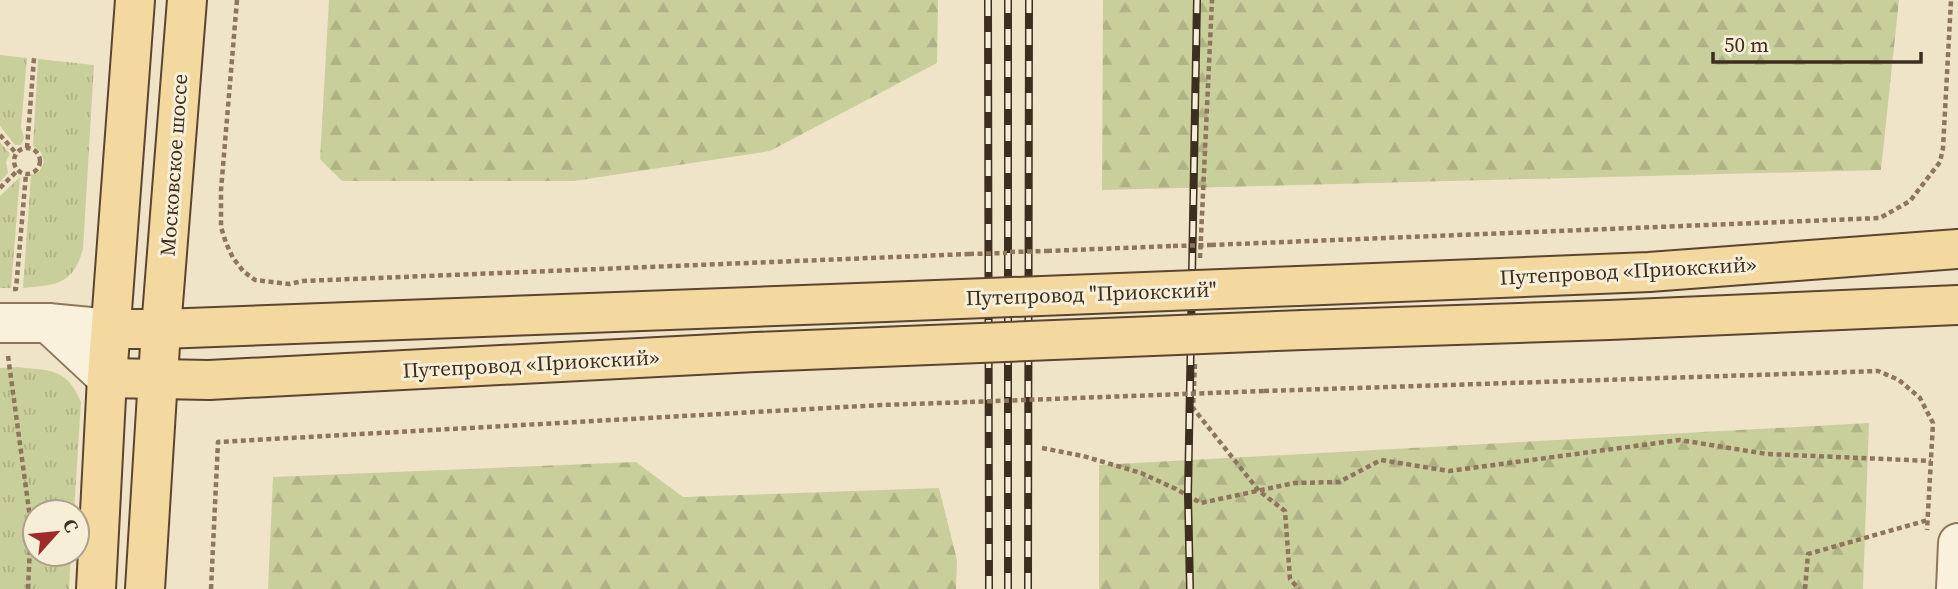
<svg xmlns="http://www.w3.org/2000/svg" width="1958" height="589" font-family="'Source Serif 4',serif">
  <defs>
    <pattern id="grass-tufts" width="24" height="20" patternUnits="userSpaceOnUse" patternTransform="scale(1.75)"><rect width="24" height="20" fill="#c9cf9b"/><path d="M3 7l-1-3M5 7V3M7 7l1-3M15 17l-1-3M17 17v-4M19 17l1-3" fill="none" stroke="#aeb285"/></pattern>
    <pattern id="forest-firs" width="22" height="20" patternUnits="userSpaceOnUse" patternTransform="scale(1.75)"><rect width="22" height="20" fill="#c9cf9b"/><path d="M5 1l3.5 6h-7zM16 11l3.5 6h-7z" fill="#aeb285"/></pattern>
  </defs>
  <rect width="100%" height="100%" fill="#f0e4c8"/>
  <g fill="url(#grass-tufts)">
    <path d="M0 55 27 58 21 127 24 138 21 145H15L0 126Z"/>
    <path d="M38 59 94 65 83 249C73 285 56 285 23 288L31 175 39 172 44 162 41 152 33 146Z"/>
    <path d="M0 142 10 154 6 162 8 173 0 182Z"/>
    <path d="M20 177 11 288H0V196Z"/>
    <path d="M17 367C50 371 66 367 81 402L74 512H35V554H71L69 589H0V368Z"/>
  </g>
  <g fill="url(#forest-firs)">
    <path d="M329 0H938L937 63 770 151 574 181H342L320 159Z"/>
    <path d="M1103 0H1899L1881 170 1102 190Z"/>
    <path d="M1869 423 1863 589H1099V465Z"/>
    <path d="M636 462 683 497 939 488 957 560 956 589H268L273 477Z"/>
  </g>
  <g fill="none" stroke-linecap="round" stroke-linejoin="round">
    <defs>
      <g id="minor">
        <path d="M0 323H48L111 329"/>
        <path d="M48 323 107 378"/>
        <path d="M1956 589 1958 543"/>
      </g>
      <g id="major">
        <path d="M1298 286 1649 272 1958 249"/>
        <path d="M111 329H161L885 302"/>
        <path d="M1303 330 1609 320 1958 305"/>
        <path d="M107 378 209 380 755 352 905 346"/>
        <path d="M96 589 107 378 135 0"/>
        <path d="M145 589 161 329 187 0"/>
      </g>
    </defs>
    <use href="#minor" stroke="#8d765c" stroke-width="42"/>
    <use href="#major" stroke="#5b4430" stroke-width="42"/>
    <g stroke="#8d765c" stroke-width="4.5" stroke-dasharray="5 3.5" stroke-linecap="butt">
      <path d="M237 0 221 190V227L226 243 233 258 243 271 255 280 289 284 303 281 969 254"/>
      <path d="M0 135 16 153"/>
      <path d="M27 148 34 58"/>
      <circle cx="27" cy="161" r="13"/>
      <path d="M0 188 18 170"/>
      <path d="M1211 245 1880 218 1910 201 1940 162 1943 148 1951 0"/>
      <path d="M1047 251 1173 246"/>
      <path d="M1007 253 1010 252"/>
      <path d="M1200 258 1212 0"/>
      <path d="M13 289H16L26 174"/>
      <path d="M8 356 31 525 28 589"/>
      <path d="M1195 364 1193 408 1259 491 1285 511 1290 579 1299 589"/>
      <path d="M1264 391 1878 371 1899 380 1920 398 1933 423 1927 530"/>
      <path d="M1042 448 1083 456 1141 473 1176 489 1201 503 1294 483 1339 482 1381 460 1449 471 1680 440 1767 454 1931 461"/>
      <path d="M211 589 218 442 881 405 970 402"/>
      <path d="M1805 589 1808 554 1928 520"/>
    </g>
    <use href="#minor" stroke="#faf1dc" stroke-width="38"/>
    <use href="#major" stroke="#f3d9a0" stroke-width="38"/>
    <defs>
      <g id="rail">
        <path d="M988 0 989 589"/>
        <path d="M1008 589V0"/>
        <path d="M1028 589 1029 0"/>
        <path d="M1190 589 1188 495 1197 0"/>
      </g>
    </defs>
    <use href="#rail" stroke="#3d2e20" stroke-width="8"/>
    <use href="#rail" stroke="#f7eed8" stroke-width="5" stroke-dasharray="16" stroke-linecap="butt"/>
    <defs>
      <g id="major-bridge">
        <path d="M885 302 1298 286"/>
        <path d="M905 346 1303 330"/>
      </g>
    </defs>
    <use href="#major-bridge" stroke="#5b4430" stroke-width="42" stroke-linecap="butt"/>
    <g stroke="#8d765c" stroke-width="4.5" stroke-dasharray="5 3.5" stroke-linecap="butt">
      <path d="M1173 246 1211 245"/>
      <path d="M1010 252 1047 251"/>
      <path d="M969 254 1007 253"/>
      <path d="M970 402 1264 391"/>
    </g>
    <use href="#major-bridge" stroke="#f3d9a0" stroke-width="38"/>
  </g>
  <g text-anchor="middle" stroke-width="6" stroke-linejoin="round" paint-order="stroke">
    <g font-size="21" fill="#3d2e20" stroke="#f7eed8">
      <text transform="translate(174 165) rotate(-86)" y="7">Московское шоссе</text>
      <text transform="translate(1628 271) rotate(-3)" y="7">Путепровод «Приокский»</text>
      <text transform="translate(1091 294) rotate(-2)" y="7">Путепровод "Приокский"</text>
      <text transform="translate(531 364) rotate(-3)" y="7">Путепровод «Приокский»</text>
    </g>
  </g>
  <g transform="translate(56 533) rotate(63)"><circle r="33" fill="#f7eed8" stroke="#ada18e" stroke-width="2"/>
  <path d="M0-5L12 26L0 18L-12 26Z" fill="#9e2a2b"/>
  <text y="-10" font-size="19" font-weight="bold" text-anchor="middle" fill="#3d2e20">С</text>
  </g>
  <path d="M1713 52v10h208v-10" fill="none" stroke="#3d2e20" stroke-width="3.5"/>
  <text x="1724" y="52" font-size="21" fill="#3d2e20" stroke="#f7eed8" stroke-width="5" paint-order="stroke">50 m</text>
</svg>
